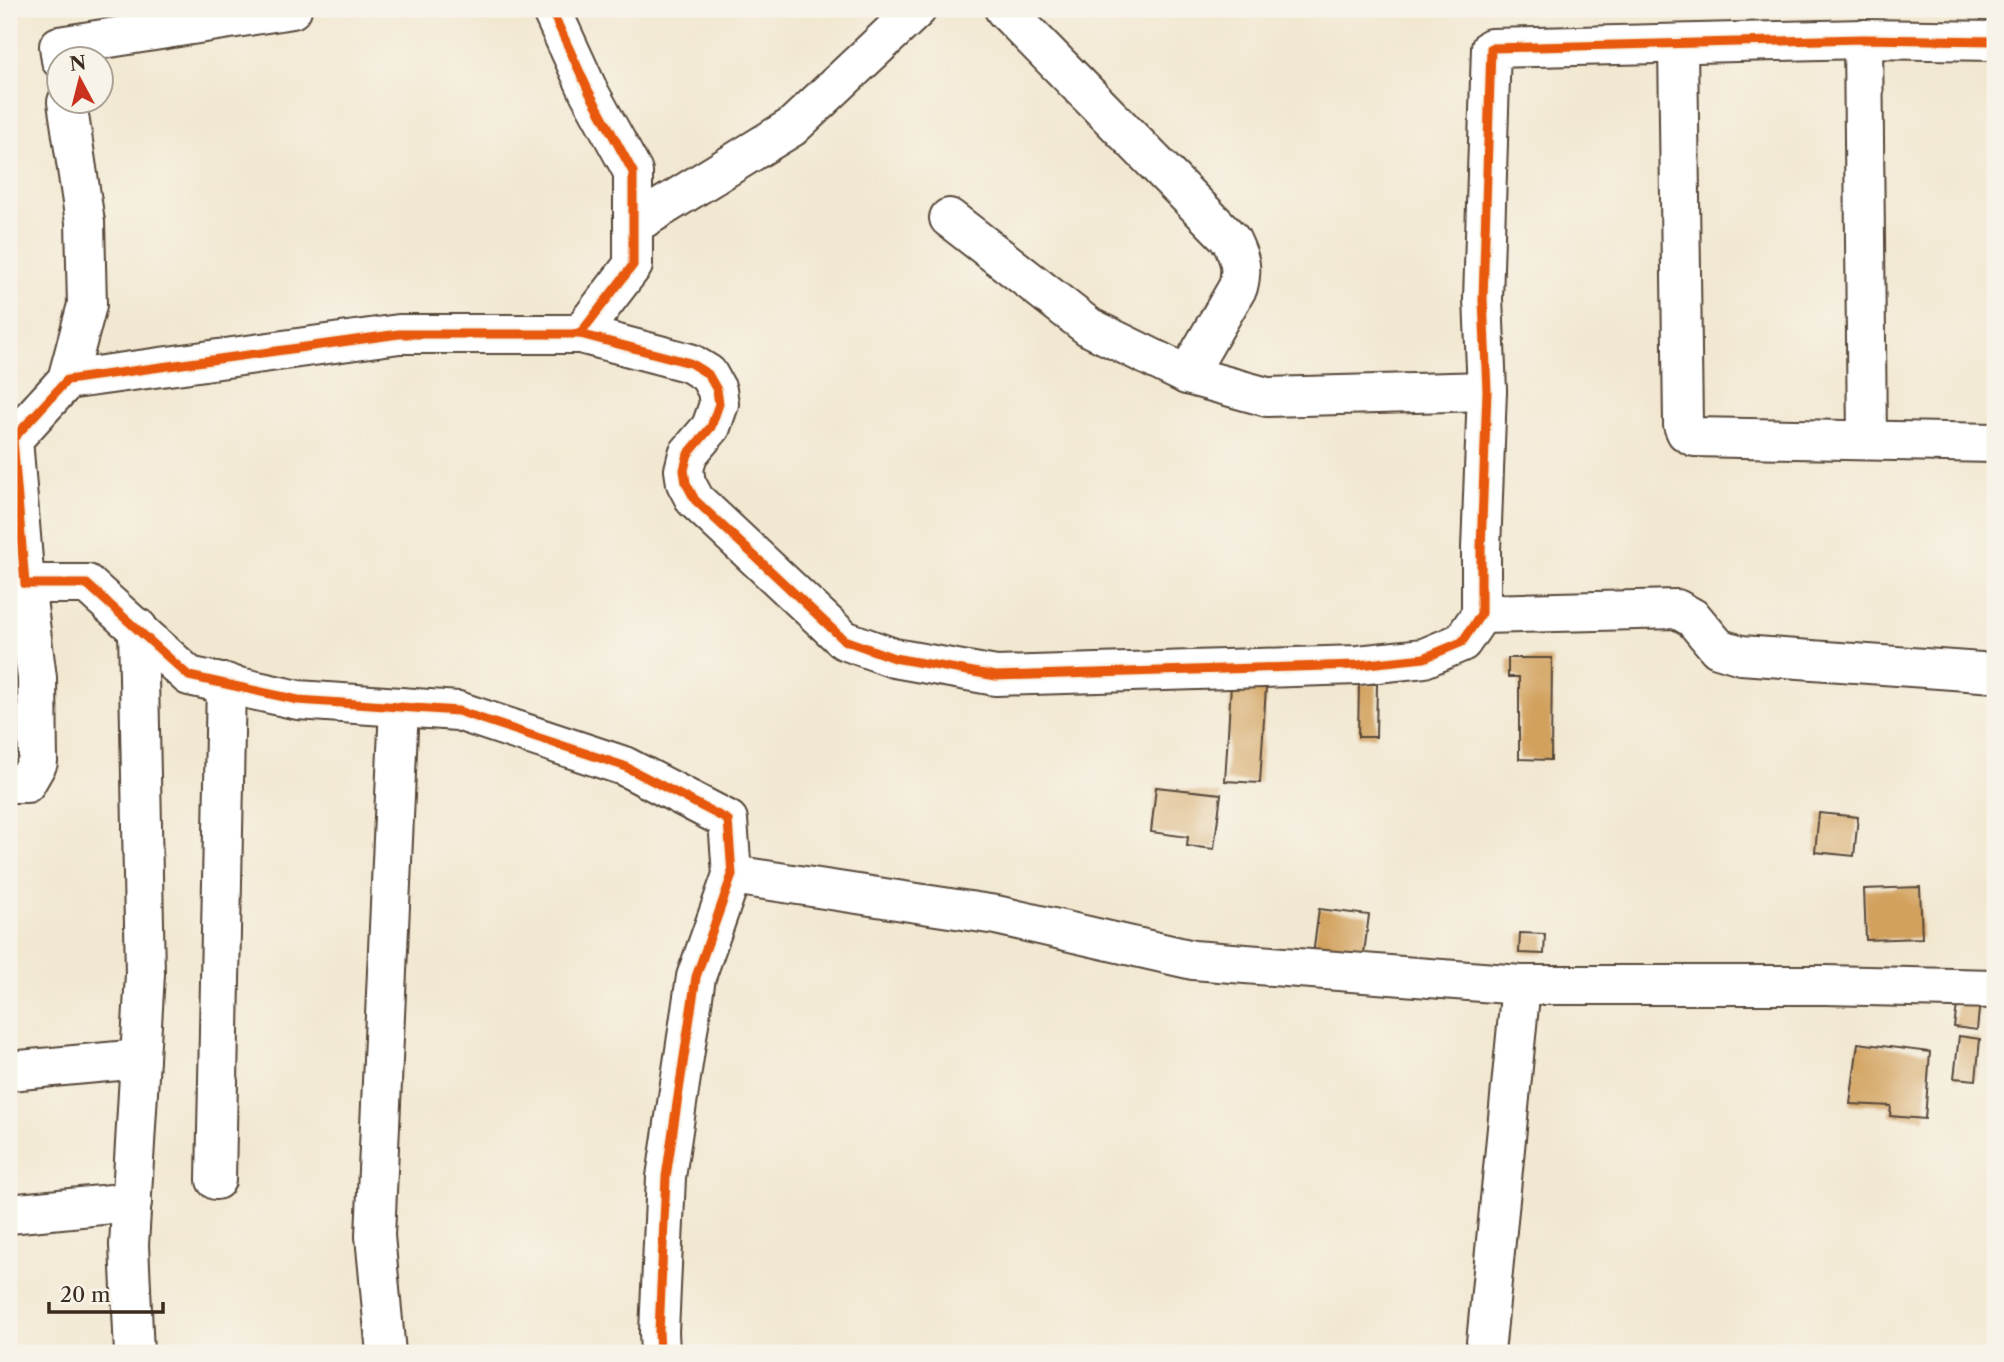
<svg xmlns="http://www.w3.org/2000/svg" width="2004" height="1362" font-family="'Libre Caslon Text',serif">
  <rect width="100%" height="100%" fill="#f7f3e8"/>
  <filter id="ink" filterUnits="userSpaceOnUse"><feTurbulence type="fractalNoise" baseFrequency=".0143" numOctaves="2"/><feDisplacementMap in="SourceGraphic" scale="14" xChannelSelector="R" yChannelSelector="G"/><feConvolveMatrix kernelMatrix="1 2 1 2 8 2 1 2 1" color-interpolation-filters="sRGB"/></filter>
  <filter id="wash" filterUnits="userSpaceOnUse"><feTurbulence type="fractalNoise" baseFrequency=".00686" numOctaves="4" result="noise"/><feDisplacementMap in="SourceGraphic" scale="28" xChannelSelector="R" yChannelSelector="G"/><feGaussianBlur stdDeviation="1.57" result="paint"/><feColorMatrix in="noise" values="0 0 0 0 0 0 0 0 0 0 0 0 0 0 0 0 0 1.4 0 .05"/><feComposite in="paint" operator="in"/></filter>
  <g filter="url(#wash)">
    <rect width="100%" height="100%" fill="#f2e8d1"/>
    <g id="blocks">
      <g fill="#d2a15d">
        <path d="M1508 658H1552L1551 760 1519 759V677H1508Z"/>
        <path d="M1359 684H1377L1376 737H1358Z"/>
        <path d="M1231 685 1266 687 1260 783 1225 781Z"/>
        <path d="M1156 787 1221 794 1214 849 1187 846 1188 837 1151 832Z"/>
        <path d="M1819 813 1858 817 1854 856 1815 852Z"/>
        <path d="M1920 887 1922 938 1866 940 1864 889Z"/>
        <path d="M1319 909 1369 915 1363 961 1313 955Z"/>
        <path d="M1520 933 1545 934 1544 954 1519 953Z"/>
        <path d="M1958 998 1980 1000 1977 1030 1954 1027Z"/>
        <path d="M1959 1036 1980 1039 1976 1080 1954 1078Z"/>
        <path d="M1858 1043 1930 1052 1925 1119 1890 1116 1891 1106 1850 1104Z"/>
      </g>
    </g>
  </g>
  <g filter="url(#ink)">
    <use href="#blocks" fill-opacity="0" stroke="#564639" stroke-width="2"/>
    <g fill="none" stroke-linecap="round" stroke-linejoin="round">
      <defs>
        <g id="minor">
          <path d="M551 9 589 92 633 172V265L580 334H399L67 380 13 439 25 584H87L189 676 298 700 458 711 624 766 728 820 732 875 696 977 666 1177 659 1332 660 1353"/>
          <path d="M1004 9 1231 240C1240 259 1243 267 1238 287L1187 375"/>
          <path d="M1863 39 1867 439"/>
          <path d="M1678 45 1683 425 1686 432 1694 437 1995 443"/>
          <path d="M61 60 59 46 292 9"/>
          <path d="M67 102 85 222 87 305 67 380"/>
          <path d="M949 218 1089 327 1187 375 1267 397 1487 391"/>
          <path d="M633 225 792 127 917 9"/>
          <path d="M580 334 690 363 708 374 717 390 719 404 711 427 688 454 684 470 686 483 695 500 844 640 894 658 996 676 1358 665 1424 658 1462 642 1481 614V549L1487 391 1483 299 1491 48 1863 39 1995 41"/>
          <path d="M1481 614 1677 609 1693 618 1718 648 1741 655 1995 673"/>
          <path d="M9 783H26L38 762 37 678 25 584"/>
          <path d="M732 875 996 915 1193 960 1521 985"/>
          <path d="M9 1071 140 1059"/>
          <path d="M216 1180 226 683"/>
          <path d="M9 1214 132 1202"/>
          <path d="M134 1353 129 1245 145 974 138 628"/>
          <path d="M386 1353 375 1236 399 707"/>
          <path d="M1485 1353 1521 985H1825L1995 989"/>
        </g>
      </defs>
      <use href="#minor" stroke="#564639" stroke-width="42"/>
      <use href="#minor" stroke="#fff" stroke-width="38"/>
      <defs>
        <g id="cycleway">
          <path d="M551 9 589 92 633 172V265L580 334H399L67 380 13 439 25 584H87L189 676 298 700 458 711 624 766 728 820 732 875 696 977 666 1177 659 1332 660 1353"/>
          <path d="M580 334 690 363 708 374 717 390 719 404 711 427 688 454 684 470 686 483 695 500 844 640 894 658 996 676 1358 665 1424 658 1462 642 1481 614V549L1487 391 1483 299 1491 48 1863 39 1995 41"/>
        </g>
      </defs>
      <use href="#cycleway" stroke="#f7f3e8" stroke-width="13"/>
      <use href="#cycleway" stroke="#e8590c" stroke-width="9"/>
    </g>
  </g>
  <rect width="2004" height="1362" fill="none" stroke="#f7f3e8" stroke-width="35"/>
  <g transform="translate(80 80) rotate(353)"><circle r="33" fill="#f7f3e8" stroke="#aca397" stroke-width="2"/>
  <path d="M0-5L12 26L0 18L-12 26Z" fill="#c8321e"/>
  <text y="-10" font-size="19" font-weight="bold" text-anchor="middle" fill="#3b2a1e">N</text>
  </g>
  <path d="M49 1302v10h114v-10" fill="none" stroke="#3b2a1e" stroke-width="3.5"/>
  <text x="60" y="1302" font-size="21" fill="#3b2a1e" stroke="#f7f3e8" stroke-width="5" paint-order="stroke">20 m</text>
</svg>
